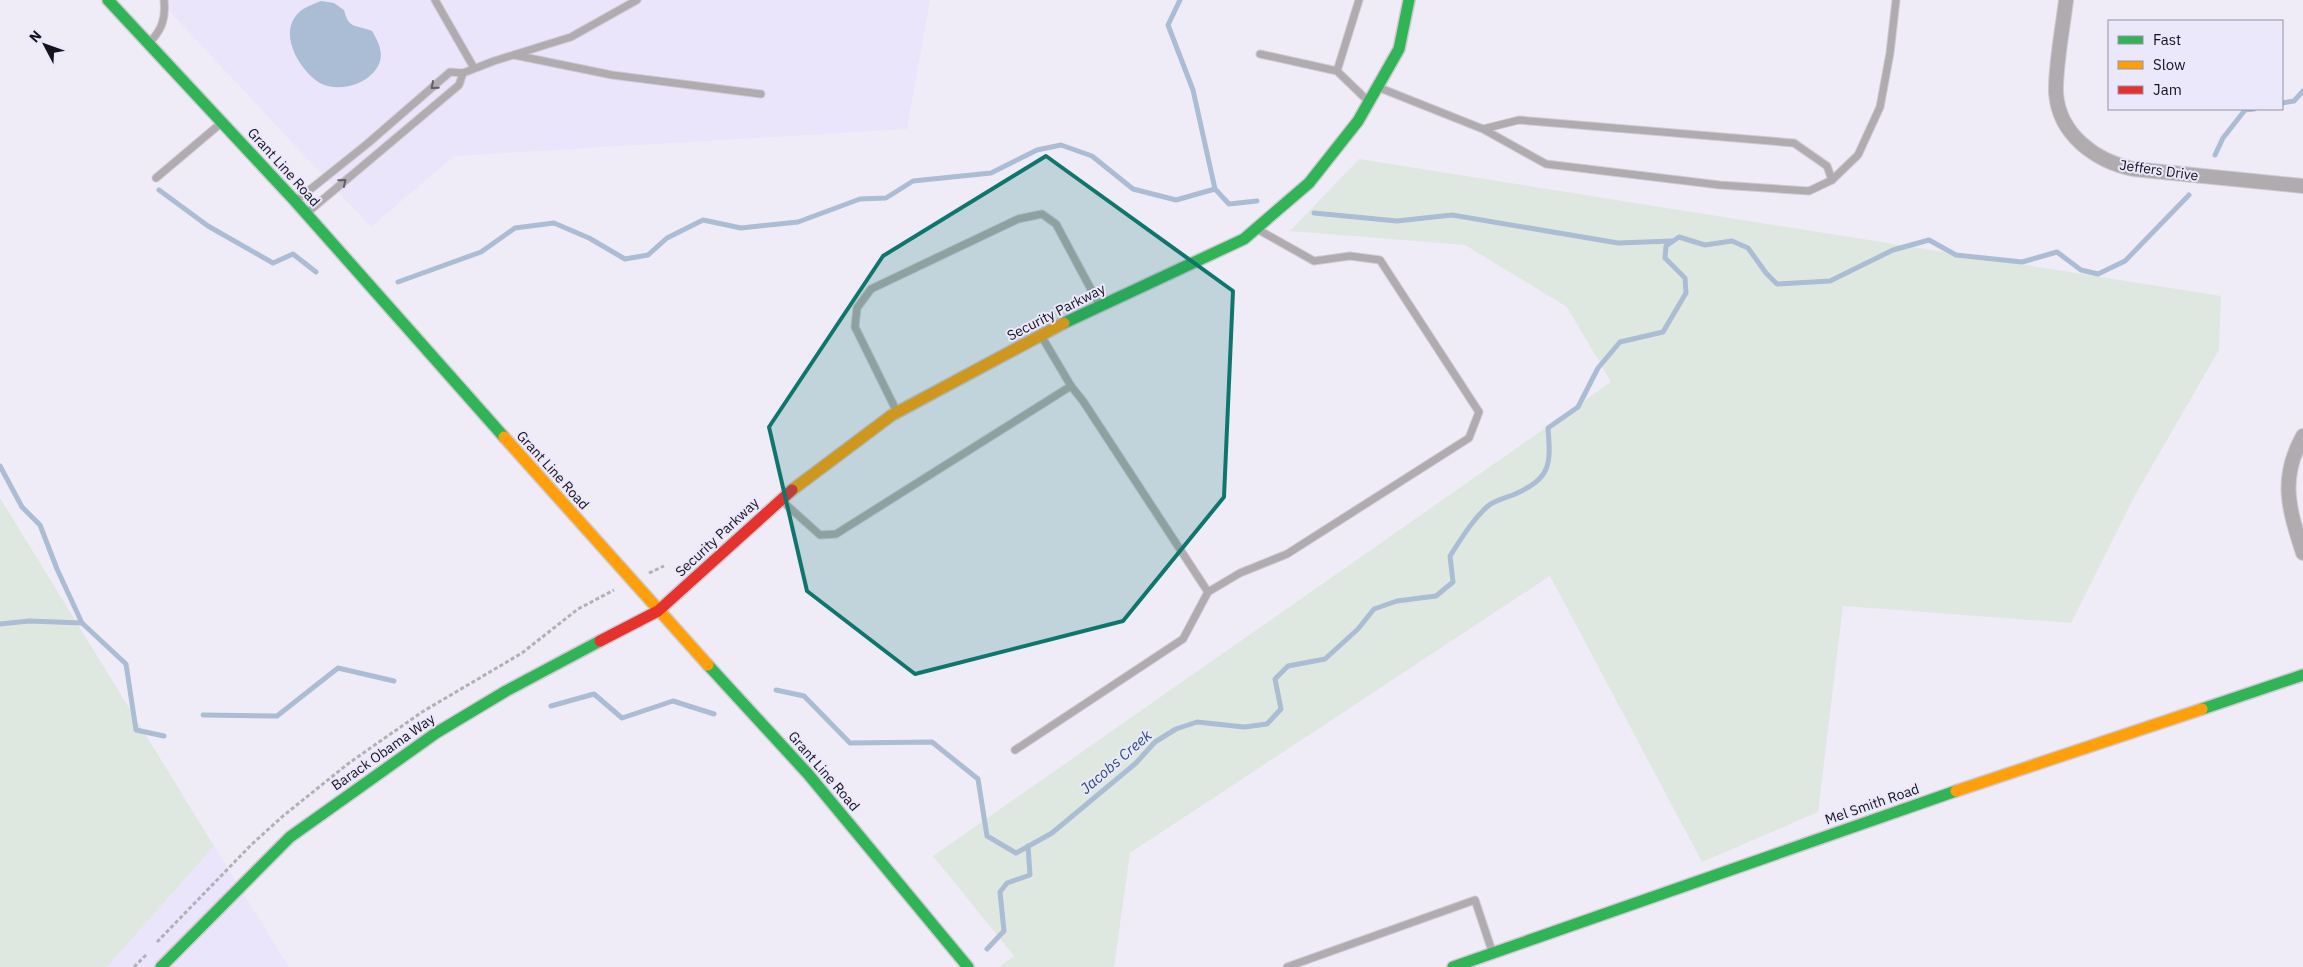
<svg xmlns="http://www.w3.org/2000/svg" width="2303" height="967" font-family="'IBM Plex Sans',sans-serif">
  <rect width="100%" height="100%" fill="#efecf7"/>
  <g fill="#eae5fb">
    <path d="M159 0H930L907 129 454 156 371 227Z"/>
    <path d="M214 846 289 967H107Z"/>
  </g>
  <g fill="#dee8e0">
    <path d="M1359 159 2221 296 2219 350 2134 497 2071 623 1843 606 1818 812 1702 862 1550 576 1130 853 1114 967H999L1014 956 933 856 1611 382 1567 307 1465 245 1290 231Z"/>
    <path d="M0 498 214 846 107 967H0Z"/>
  </g>
  <path fill="#abbcd5" d="M321 1 334 3 344 10C349 30 355 24 372 31 381 46 386 59 373 73 361 86 337 92 320 83 301 72 280 37 295 17 301 8 311 5 321 1Z"/>
  <g fill="none" stroke-linecap="round" stroke-linejoin="round">
    <g stroke="#abbcd5" stroke-width="5">
      <path d="M1180 0 1168 25 1193 90 1215 189 1229 204 1257 201"/>
      <path d="M2282 103 2294 101 2303 91"/>
      <path d="M2215 155 2223 138 2245 110 2254 109"/>
      <path d="M159 190 208 226 273 263 293 254 316 272"/>
      <path d="M1314 213 1397 221 1452 215 1618 243 1672 241"/>
      <path d="M398 282 481 252 515 228 554 223 589 238 625 259 648 255 667 238 703 220 741 228 798 222 860 199 886 198 913 181 991 173 1037 150 1061 145 1092 156 1133 189 1176 200 1215 189"/>
      <path d="M0 466 22 507 40 525 57 569 82 623"/>
      <path d="M0 624 29 621 82 623 126 664 136 730 164 736"/>
      <path d="M776 690 804 696 850 743 932 742 978 779 987 836 1016 853 1052 833 1136 763 1155 742 1176 729 1197 722 1244 727 1267 724 1281 709 1275 679 1288 666 1325 659 1358 629 1374 609 1397 601 1436 596 1453 582 1450 556C1461 539 1473 519 1488 506 1494 501 1505 498 1513 495 1551 478 1551 466 1548 428L1578 407 1598 368 1620 342 1663 332 1686 293 1685 278 1665 258 1666 246 1679 237 1705 245 1732 241 1748 248 1766 273 1777 284 1830 281 1893 250 1929 240 1956 255 2022 262 2057 252 2081 270 2098 274 2125 261 2189 195"/>
      <path d="M551 706 594 694 622 718 673 701 714 714"/>
      <path d="M203 715 277 716 338 668 394 681"/>
      <path d="M987 949 1004 931 1000 892 1007 883 1030 875 1028 846"/>
    </g>
    <defs>
      <g id="lane">
        <path d="M435 0 474 68"/>
        <path d="M149 43C162 30 166 18 164 0"/>
        <path d="M1260 54 1337 71 1367 100"/>
        <path d="M514 55 612 75 761 94"/>
        <path d="M1337 71 1359 0"/>
        <path d="M463 73 494 61 571 37 637 0"/>
        <path d="M1380 88 1483 129 1519 120 1794 143 1827 166 1832 180 1809 191 1720 185 1546 164 1483 129"/>
        <path d="M156 178 220 124"/>
        <path d="M1832 180 1858 155 1880 107 1890 53 1896 0"/>
        <path d="M297 200 367 144 450 72 463 73 459 85 308 212"/>
        <path d="M1042 337 1071 386"/>
        <path d="M896 410 855 327 857 308 871 289 1018 219 1042 214 1056 224 1100 306"/>
        <path d="M782 501 820 535 836 534 1071 386 1083 401 1208 592 1240 573 1287 554 1469 438 1479 412 1380 260 1350 256 1314 261 1257 229"/>
        <path d="M1015 750 1183 639 1208 592"/>
        <path d="M1287 967 1475 900 1492 951"/>
      </g>
      <g id="street">
        <path d="M2066 0C2063 27 2055 67 2056 93 2059 135 2096 161 2133 169L2303 186"/>
        <path d="M2303 436C2279 479 2289 509 2303 553"/>
      </g>
      <g id="fast">
        <path d="M108 0 295 201 504 437"/>
        <path d="M1064 323 1244 239 1309 183 1358 121 1399 49 1409 0"/>
        <path d="M708 665 808 774 968 967"/>
        <path d="M2202 709 2303 675"/>
        <path d="M161 967 290 837 436 733 506 691 600 641"/>
        <path d="M1453 967 1956 791"/>
      </g>
      <g id="slow">
        <path d="M504 437 708 665"/>
        <path d="M792 490 892 415 1064 323"/>
        <path d="M1956 791 2202 709"/>
      </g>
      <path id="jam" d="M600 641 658 611 792 490"/>
    </defs>
    <use href="#lane" stroke="#cdcad3" stroke-width="9"/>
    <use href="#street" stroke="#cdcad3" stroke-width="16"/>
    <use href="#fast" stroke="#cdcad3" stroke-width="14"/>
    <use href="#slow" stroke="#cdcad3" stroke-width="14"/>
    <use href="#jam" stroke="#cdcad3" stroke-width="14"/>
    <g stroke="#b3afb4" stroke-width="3" stroke-dasharray="4 2.5" stroke-linecap="butt">
      <path d="M649 573 664 566"/>
      <path d="M157 942 251 845 283 816 349 763 422 712 522 653 578 609 614 590"/>
      <path d="M134 967 146 955"/>
    </g>
    <use href="#lane" stroke="#afabae" stroke-width="7"/>
    <use href="#street" stroke="#afabae" stroke-width="14"/>
    <use href="#fast" stroke="#30b455" stroke-width="11"/>
    <use href="#slow" stroke="#ff9f0a" stroke-width="11"/>
    <use href="#jam" stroke="#e5322d" stroke-width="11"/>
  </g>
  <defs><path id="oneway-chevron" d="M-2-3.5L2.5 0L-2 3.5" fill="none" stroke-width="1.6" stroke-linecap="round" stroke-linejoin="round" transform="scale(1.25)"/></defs>
  <g stroke="#625e66">
    <use href="#oneway-chevron" transform="translate(434 86) rotate(139)"/>
    <use href="#oneway-chevron" transform="translate(343 182) rotate(-40)"/>
  </g>
  <path fill="#0f766e" fill-opacity="0.2" stroke="#0f766e" stroke-width="4" stroke-linejoin="round" d="M1046 156 1233 291 1224 497 1123 621 915 674 807 591 769 427 883 256Z"/>
  <g text-anchor="middle" stroke-width="4" stroke-linejoin="round" paint-order="stroke">
    <g font-size="14" fill="#14121d" stroke="#ece8fc">
      <text transform="translate(284 167) rotate(48)" y="5">Grant Line Road</text>
      <text transform="translate(2159 170) rotate(8)" y="5">Jeffers Drive</text>
      <text transform="translate(1056 312) rotate(-27)" y="5">Security Parkway</text>
      <text transform="translate(553 470) rotate(48)" y="5">Grant Line Road</text>
      <text transform="translate(717 537) rotate(-43)" y="5">Security Parkway</text>
      <text transform="translate(383 752) rotate(-35)" y="5">Barack Obama Way</text>
      <text transform="translate(824 771) rotate(49)" y="5">Grant Line Road</text>
      <text transform="translate(1872 804) rotate(-19)" y="5">Mel Smith Road</text>
    </g>
    <g font-size="15" font-style="italic" fill="#2a4e7a" stroke="#ece8fc">
      <text transform="translate(1116 762) rotate(-41)" y="5">Jacobs Creek</text>
    </g>
  </g>
  <rect x="2108" y="20" width="175" height="90" fill="#ece8fc" stroke="#9692a3"/>
  <rect x="2118" y="36" width="25" height="8" fill="#30b455" stroke="#9692a3"/>
  <text x="2153" y="45" font-size="15" fill="#14121d">Fast</text>
  <rect x="2118" y="61" width="25" height="8" fill="#ff9f0a" stroke="#9692a3"/>
  <text x="2153" y="70" font-size="15" fill="#14121d">Slow</text>
  <rect x="2118" y="86" width="25" height="8" fill="#e5322d" stroke="#9692a3"/>
  <text x="2153" y="95" font-size="15" fill="#14121d">Jam</text>
  <g transform="translate(45 45) rotate(311)" stroke="#ece8fc" stroke-width="4" paint-order="stroke">
  <path d="M0-4L9 19L0 12L-9 19Z" fill="#14121d"/>
  <text y="-8" font-size="14" font-weight="bold" text-anchor="middle" fill="#14121d">N</text>
  </g>
</svg>
